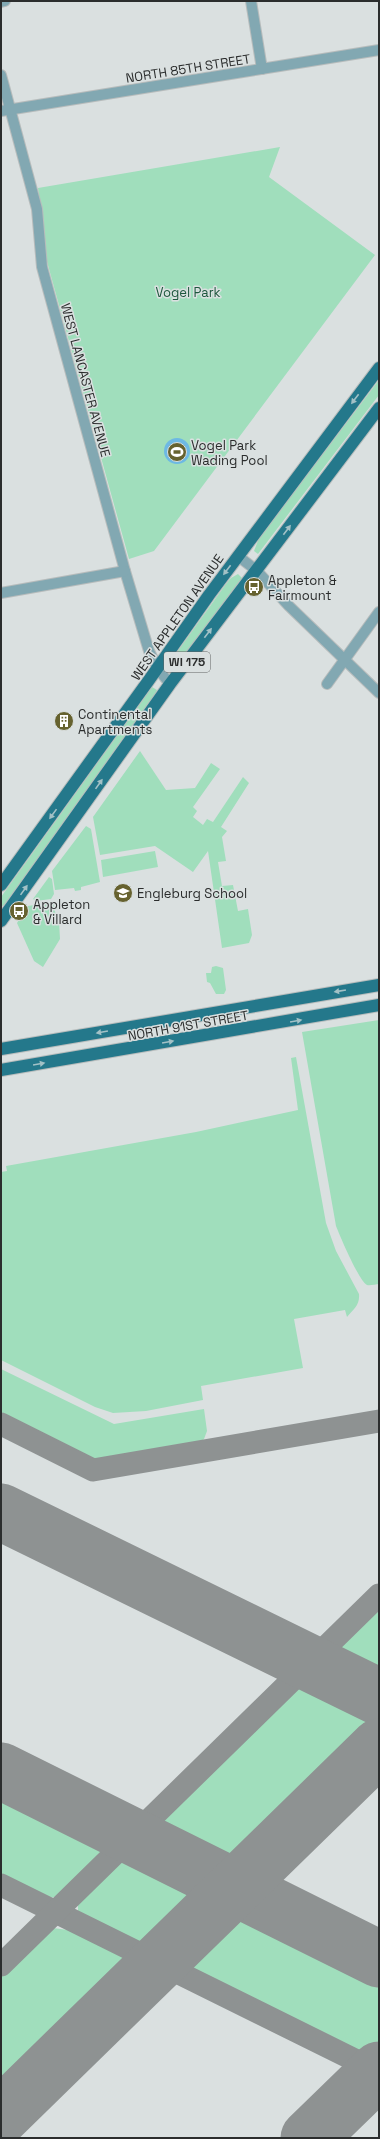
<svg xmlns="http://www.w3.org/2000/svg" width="380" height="2139" font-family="'Space Grotesk',sans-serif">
  <rect width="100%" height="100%" fill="#dae0e0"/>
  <g fill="#a0debc">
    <path d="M280 147 269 177 375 255 154 551 129 559 46 258 38 188Z"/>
    <path d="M379 380V395L258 554 254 551 259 538Z"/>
    <path d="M238 574 242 578 189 652 182 660 176 662 172 659 226 584 231 578Z"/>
    <path d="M152 687 157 690 155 697 8 902 1 907V897Z"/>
    <path d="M140 751 166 790 195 788 211 763 220 769 193 807 197 811 193 817 203 825 207 819 213 822 243 777 249 783 221 827 227 831 222 837 226 861 218 862 222 886 233 885 238 911 248 909 252 935 249 943 222 948 208 851 193 872 155 846 100 855 93 817Z"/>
    <path d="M86 826 91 829 100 882 81 887V890L75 891 74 888 55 890 52 871Z"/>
    <path d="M155 851 158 867 103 877 101 860Z"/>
    <path d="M49 877 52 879 54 894 51 899 36 901 33 899Z"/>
    <path d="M53 902 57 921H59L60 939 43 967 34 961 17 923 28 906Z"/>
    <path d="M216 966 223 968 226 990 224 994H216L210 983 207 982 206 973H211L212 967Z"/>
    <path d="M379 1020V1284C376 1284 370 1286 367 1285 359 1281 340 1236 336 1226L302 1032Z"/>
    <path d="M296 1057 326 1223 336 1251 359 1294C360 1305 354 1309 347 1317L345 1310 294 1319 303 1368 201 1386 203 1400 146 1411 113 1413 95 1407 1 1360V1172L7 1171 6 1166 196 1132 298 1110 291 1058Z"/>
    <path d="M1 1369 114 1424 204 1409 207 1431 204 1439 199 1443 180 1448 116 1459 95 1460 75 1453 1 1417Z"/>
    <path d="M379 1606V1682L342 1663 337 1658 338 1648Z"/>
    <path d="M312 1683 327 1688 375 1714V1727L371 1732 241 1859C219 1869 186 1847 166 1837L161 1830 160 1823 166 1815 292 1691 303 1685Z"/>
    <path d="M1 1787 104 1839 106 1850 103 1853 58 1896C39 1903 17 1885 1 1877Z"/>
    <path d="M142 1857 191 1882 199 1890 196 1903 155 1944 139 1945 84 1919 78 1913V1903L117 1861 127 1858Z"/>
    <path d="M234 1910 250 1911 379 1974V2050L373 2054 358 2053 186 1968 183 1959 185 1955 227 1914Z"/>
    <path d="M53 1928 68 1930 117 1953 124 1957 127 1967 119 1979 1 2095V1976L43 1935Z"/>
  </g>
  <circle fill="#6db9e3" cx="177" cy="451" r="13"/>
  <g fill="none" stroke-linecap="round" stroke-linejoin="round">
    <g stroke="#8e9292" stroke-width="23">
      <path d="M1 1424 93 1470 379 1421"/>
      <path d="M308 1663 379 1697"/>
      <path d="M1 1885 379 2072"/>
      <path d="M1 1965 379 1595"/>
    </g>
    <g stroke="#8e9292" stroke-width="57">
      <path d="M1 1512 379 1697"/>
      <path d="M1 1771 379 1959"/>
      <path d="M1 2116 379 1747"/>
      <path d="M309 2138 379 2070"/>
    </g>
    <defs>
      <g id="minor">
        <path d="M251 1 262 69"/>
        <path d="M1 2 5 1"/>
        <path d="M1 75 37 209 42 267 125 571 149 651 158 669 170 684"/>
        <path d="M1 111 379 50"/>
        <path d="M238 556 256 570 289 606 379 693"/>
        <path d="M1 593 125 571"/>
        <path d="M327 684 379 612"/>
      </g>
      <g id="major">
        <path d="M1 885 149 680 209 595 379 368"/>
        <path d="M1 921 170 684 379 408"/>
        <path d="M1 1049 379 985"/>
        <path d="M1 1070 379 1005"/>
      </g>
    </defs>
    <use href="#minor" stroke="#b7bcbc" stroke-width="12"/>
    <use href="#major" stroke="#b7bcbc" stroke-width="14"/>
    <use href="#minor" stroke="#82a8b2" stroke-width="10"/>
    <use href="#major" stroke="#24788b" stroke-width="12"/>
  </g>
  <defs><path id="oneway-solid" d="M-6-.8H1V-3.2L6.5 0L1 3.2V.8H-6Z"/></defs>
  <g fill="#a3c1c6">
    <use href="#oneway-solid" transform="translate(355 399) rotate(127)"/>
    <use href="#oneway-solid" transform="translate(287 530) rotate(-53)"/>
    <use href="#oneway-solid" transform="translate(227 570) rotate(127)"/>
    <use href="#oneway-solid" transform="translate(208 633) rotate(-53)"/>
    <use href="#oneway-solid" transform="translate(99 784) rotate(-55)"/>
    <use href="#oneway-solid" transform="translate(53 814) rotate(126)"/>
    <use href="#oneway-solid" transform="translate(24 890) rotate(-55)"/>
    <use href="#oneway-solid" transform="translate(340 991) rotate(171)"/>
    <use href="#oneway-solid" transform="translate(296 1021) rotate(-10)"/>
    <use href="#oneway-solid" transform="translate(102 1032) rotate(170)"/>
    <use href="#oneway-solid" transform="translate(168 1042) rotate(-10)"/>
    <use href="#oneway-solid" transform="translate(39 1064) rotate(-10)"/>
  </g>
  <defs>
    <symbol id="stadium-disc" viewBox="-11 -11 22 22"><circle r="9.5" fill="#66622f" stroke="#dae0e0"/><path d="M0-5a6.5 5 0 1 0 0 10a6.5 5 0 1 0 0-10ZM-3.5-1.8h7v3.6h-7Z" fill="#fff"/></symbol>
    <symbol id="bus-disc" viewBox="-11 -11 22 22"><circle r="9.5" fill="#66622f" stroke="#dae0e0"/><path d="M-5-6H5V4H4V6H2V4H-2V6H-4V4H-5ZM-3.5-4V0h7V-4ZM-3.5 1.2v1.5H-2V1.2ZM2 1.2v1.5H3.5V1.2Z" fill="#fff"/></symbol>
    <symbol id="building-disc" viewBox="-11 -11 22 22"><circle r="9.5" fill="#66622f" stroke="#dae0e0"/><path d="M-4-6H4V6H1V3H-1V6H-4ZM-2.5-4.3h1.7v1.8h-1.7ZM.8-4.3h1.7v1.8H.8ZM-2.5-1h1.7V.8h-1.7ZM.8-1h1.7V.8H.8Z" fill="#fff"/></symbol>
    <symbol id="school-disc" viewBox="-11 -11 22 22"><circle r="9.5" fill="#66622f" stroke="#dae0e0"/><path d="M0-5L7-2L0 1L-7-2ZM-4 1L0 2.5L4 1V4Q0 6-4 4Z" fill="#fff"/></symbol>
  </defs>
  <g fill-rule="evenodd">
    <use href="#stadium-disc" x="166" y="441" width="22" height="22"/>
    <use href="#bus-disc" x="243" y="576" width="22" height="22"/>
    <use href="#building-disc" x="53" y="710" width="22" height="22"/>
    <use href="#school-disc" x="112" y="882" width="22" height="22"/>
    <use href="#bus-disc" x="8" y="900" width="22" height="22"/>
  </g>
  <g text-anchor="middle" stroke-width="3" stroke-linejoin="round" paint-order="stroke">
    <rect fill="#dae0e0" stroke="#606363" stroke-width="1" x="164" y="652" width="46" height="20" rx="3"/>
    <g font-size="12" font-weight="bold" fill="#2b2d2d">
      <text x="187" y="666">WI 175</text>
    </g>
    <g font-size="13" fill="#2b2d2d" stroke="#dae0e0">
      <text transform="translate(188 68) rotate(-9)" y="5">NORTH 85TH STREET</text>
      <text transform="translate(86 380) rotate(75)" y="5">WEST LANCASTER AVENUE</text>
      <text transform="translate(177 617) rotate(-55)" y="5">WEST APPLETON AVENUE</text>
      <text transform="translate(188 1025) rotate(-10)" y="5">NORTH 91ST STREET</text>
    </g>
    <g font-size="13" fill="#1d573d" stroke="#dae0e0">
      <text x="188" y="297">Vogel Park</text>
    </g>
    <g font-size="13" fill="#2b2d2d" stroke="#dae0e0" text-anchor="start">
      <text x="191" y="450">Vogel Park<tspan x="191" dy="15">Wading Pool</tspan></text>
      <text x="268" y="585">Appleton &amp;<tspan x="268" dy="15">Fairmount</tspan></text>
      <text x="78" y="719">Continental<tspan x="78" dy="15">Apartments</tspan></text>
      <text x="137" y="898">Engleburg School</text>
      <text x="33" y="909">Appleton<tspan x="33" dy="15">&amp; Villard</tspan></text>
    </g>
  </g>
  <rect width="380" height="2139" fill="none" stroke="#2b2d2d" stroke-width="4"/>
</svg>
